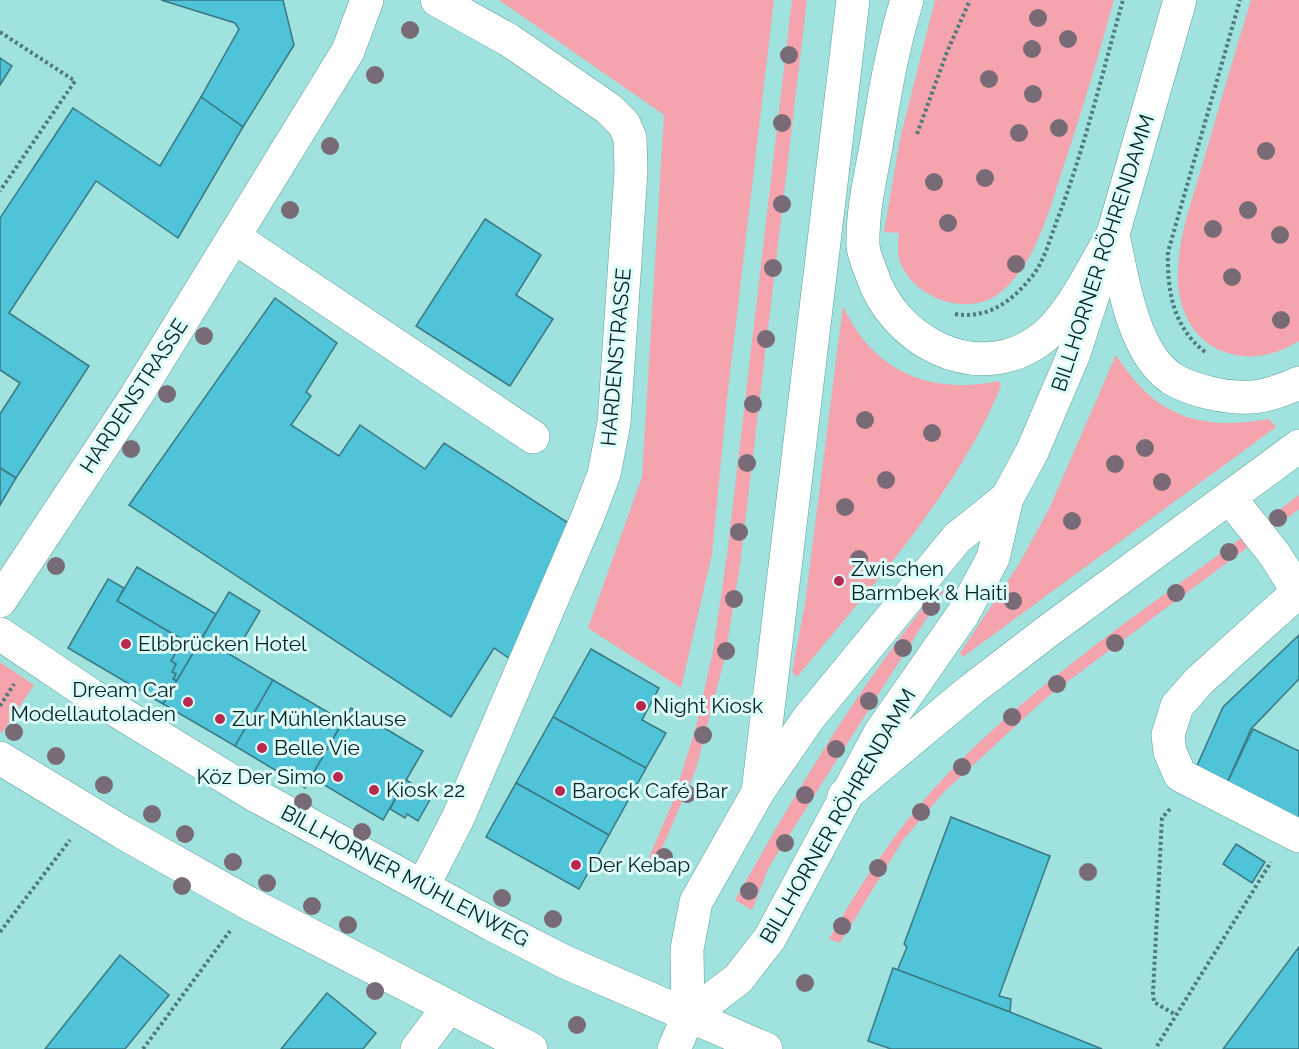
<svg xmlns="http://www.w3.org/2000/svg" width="1299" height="1049" font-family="Raleway,sans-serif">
  <rect width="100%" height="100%" fill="#a0e2de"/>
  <g fill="#f5a4ae">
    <path d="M499 0H774L727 399 712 554 681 688 588 628 642 477 664 115Z"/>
    <path d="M792 0H807L740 565 725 657 696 769 654 867 646 864 672 804 696 727 713 651 727 555Z"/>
    <path d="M935 0H1114C1099 54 1083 108 1065 162 1050 206 1038 261 1001 292 971 317 920 301 903 268 896 257 898 245 899 233L884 232 900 139Z"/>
    <path d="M1251 0H1299V341C1273 357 1246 362 1217 349 1189 335 1177 303 1178 273 1178 238 1192 200 1202 166 1218 111 1234 55 1251 0Z"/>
    <path d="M843 306C873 372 930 395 999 381L1001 386C957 494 870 588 797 677L792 672 805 604Z"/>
    <path d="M1116 355C1156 417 1198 431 1269 419L1276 427 963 657 960 653 1019 564 1049 509Z"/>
    <path d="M1299 495V509L1273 529 1266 520Z"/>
    <path d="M1247 534 1252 544 1047 697 944 792 903 840 840 943 829 939C857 890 887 843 924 800 1015 695 1135 617 1247 534Z"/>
    <path d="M944 591 769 867 752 910 735 900C795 794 858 686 936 592Z"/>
    <path d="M0 662 34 685 2 733 0 731Z"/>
  </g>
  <g fill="#4fc3d8" stroke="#397883" stroke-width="1.5">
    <path d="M161 0H283L294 45 243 127 201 97 239 29 235 23Z"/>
    <path d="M0 58 12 66 0 85Z"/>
    <path d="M201 97 243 127 178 238 96 181 9 313 89 366 16 478 0 468V414L20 383 0 370V218L73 108 160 166Z"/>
    <path d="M485 219 541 255 516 295 553 319 510 386 416 326Z"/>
    <path d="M275 298 337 343 306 392 311 396 291 425 339 456 360 425 425 469 444 443 573 526 519 665 494 648 451 717 129 505Z"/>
    <path d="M0 468 16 478 0 505Z"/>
    <path d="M137 567 216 614 177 681 173 679 176 674 172 672 176 664 171 661 183 640 117 601Z"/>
    <path d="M108 579 124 588 117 601 183 640 171 661 176 664 172 672 176 674 173 679 177 681 163 704 68 648Z"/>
    <path d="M229 592 260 611 237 650 228 645 225 651 202 638Z"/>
    <path d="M1299 635V679L1251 729 1227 783 1196 768 1223 707Z"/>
    <path d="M202 638 273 680 235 746 163 704Z"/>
    <path d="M591 649 659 688 642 720 666 733 646 768 553 717Z"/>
    <path d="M273 680 343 721 305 788 235 746Z"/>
    <path d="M351 708 423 751 383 820 311 777Z"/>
    <path d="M553 717 646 768 609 835 516 783Z"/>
    <path d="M1253 729 1299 751V820L1227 783Z"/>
    <path d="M406 780 432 796 418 821 407 814 405 818 390 809Z"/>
    <path d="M516 783 609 835 579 889 486 837Z"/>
    <path d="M951 817 1050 856 999 996 1011 999 1010 1012 897 971 907 947 904 944Z"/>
    <path d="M1236 844 1265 862 1252 883 1223 864Z"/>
    <path d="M1299 947V1049H1223Z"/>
    <path d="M120 955 169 995 125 1049H45Z"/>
    <path d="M893 968 1010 1012 1102 1049H891L868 1041Z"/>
    <path d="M327 993 376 1033 363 1049H281Z"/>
  </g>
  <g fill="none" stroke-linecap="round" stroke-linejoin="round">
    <defs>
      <g id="minor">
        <path d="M234 237 533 437"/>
        <path d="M1230 498 1275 555 1298 592"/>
        <path d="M1299 591 1199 681 1177 706 1168 735 1170 752 1180 775 1299 836"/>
        <path d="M0 601 136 396 348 51 367 0"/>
        <path d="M0 634 91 695 253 794 493 925 565 962 766 1049"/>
        <path d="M0 758 122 832 250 904 531 1049"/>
        <path d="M423 886 458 818 588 516 604 474 614 423 631 171 630 138 624 124 609 109 509 40 437 0"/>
        <path d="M688 1017 738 979 770 938 880 733 963 614 993 558 1007 498 1032 452 1073 356 1113 234 1180 0"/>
        <path d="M417 1049 448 1008"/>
        <path d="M674 1049 688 1017 687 949 696 902 758 792 808 719 957 538 1007 498"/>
      </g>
      <g id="major">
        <path d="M907 0C892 48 884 97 876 147 870 179 862 213 863 246 864 255 868 264 871 272 892 340 974 385 1037 342 1069 321 1093 267 1113 234"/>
        <path d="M1113 234C1122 277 1132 351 1171 378 1182 385 1197 390 1210 393 1246 401 1266 398 1299 383"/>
        <path d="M844 796 971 690 1044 634 1299 446"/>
      </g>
      <path id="highway" d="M758 792 853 0"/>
    </defs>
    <use href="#minor" stroke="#5f9f9b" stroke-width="34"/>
    <use href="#major" stroke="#5f9f9b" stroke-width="34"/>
    <use href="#highway" stroke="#5f9f9b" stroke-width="34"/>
    <g stroke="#4e7b79" stroke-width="4" stroke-dasharray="3 3" stroke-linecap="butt">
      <path d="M0 32 75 81 0 191"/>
      <path d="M917 134 947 52 970 0"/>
      <path d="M955 314C986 319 1010 303 1029 280 1043 265 1049 242 1056 223 1084 151 1102 74 1123 0"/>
      <path d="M1205 352C1173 327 1167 291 1168 252L1240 0"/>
      <path d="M0 706 14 684"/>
      <path d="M1170 809 1162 818 1153 993 1154 1002 1176 1015"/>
      <path d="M0 932 70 840"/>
      <path d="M1157 1046 1271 862"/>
      <path d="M143 1049 230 931"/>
    </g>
    <use href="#minor" stroke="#fff" stroke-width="33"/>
    <use href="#major" stroke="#fff" stroke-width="33"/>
    <use href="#highway" stroke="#fff" stroke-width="33"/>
  </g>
  <g fill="#796b76">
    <circle cx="1038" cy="18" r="9"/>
    <circle cx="410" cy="30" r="9"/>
    <circle cx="1068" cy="39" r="9"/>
    <circle cx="1032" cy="49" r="9"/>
    <circle cx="789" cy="55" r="9"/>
    <circle cx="375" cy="75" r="9"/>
    <circle cx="989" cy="79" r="9"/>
    <circle cx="1033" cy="94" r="9"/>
    <circle cx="782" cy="123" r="9"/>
    <circle cx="1059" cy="128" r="9"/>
    <circle cx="1019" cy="133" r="9"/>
    <circle cx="330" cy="146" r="9"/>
    <circle cx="1266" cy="151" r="9"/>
    <circle cx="985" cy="178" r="9"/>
    <circle cx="934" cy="182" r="9"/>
    <circle cx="782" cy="204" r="9"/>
    <circle cx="290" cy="210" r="9"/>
    <circle cx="1248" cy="210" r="9"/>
    <circle cx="948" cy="223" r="9"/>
    <circle cx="1213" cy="229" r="9"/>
    <circle cx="1280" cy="235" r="9"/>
    <circle cx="1016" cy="264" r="9"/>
    <circle cx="773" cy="268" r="9"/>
    <circle cx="1232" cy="277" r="9"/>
    <circle cx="1281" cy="320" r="9"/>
    <circle cx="204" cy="336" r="9"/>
    <circle cx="766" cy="339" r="9"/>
    <circle cx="167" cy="394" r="9"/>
    <circle cx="753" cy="404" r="9"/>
    <circle cx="865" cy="420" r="9"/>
    <circle cx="932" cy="433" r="9"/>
    <circle cx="1145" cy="448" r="9"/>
    <circle cx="131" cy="449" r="9"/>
    <circle cx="747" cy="463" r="9"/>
    <circle cx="1115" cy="464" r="9"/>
    <circle cx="886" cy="480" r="9"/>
    <circle cx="1162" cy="482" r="9"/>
    <circle cx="845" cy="507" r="9"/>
    <circle cx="1278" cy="518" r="9"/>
    <circle cx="1072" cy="521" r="9"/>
    <circle cx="739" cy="532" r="9"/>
    <circle cx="1229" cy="552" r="9"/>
    <circle cx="859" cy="559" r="9"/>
    <circle cx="56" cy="566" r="9"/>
    <circle cx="1176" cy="593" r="9"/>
    <circle cx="734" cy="599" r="9"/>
    <circle cx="1013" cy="601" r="9"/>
    <circle cx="931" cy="607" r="9"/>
    <circle cx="1115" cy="643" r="9"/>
    <circle cx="903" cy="648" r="9"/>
    <circle cx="726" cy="651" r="9"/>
    <circle cx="1057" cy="684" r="9"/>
    <circle cx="869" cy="701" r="9"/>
    <circle cx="1012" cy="717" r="9"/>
    <circle cx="14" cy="732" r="9"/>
    <circle cx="703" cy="735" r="9"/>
    <circle cx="836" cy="749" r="9"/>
    <circle cx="56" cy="756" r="9"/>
    <circle cx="962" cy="767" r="9"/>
    <circle cx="104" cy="785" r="9"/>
    <circle cx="687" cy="794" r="9"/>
    <circle cx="805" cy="795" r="9"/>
    <circle cx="303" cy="802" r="9"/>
    <circle cx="921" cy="812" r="9"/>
    <circle cx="152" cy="814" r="9"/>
    <circle cx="362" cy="832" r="9"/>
    <circle cx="185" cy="834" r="9"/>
    <circle cx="785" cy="843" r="9"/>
    <circle cx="664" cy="857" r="9"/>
    <circle cx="233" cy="862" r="9"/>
    <circle cx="878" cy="868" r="9"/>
    <circle cx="1088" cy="872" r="9"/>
    <circle cx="267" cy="883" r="9"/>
    <circle cx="182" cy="886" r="9"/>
    <circle cx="749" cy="891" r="9"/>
    <circle cx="502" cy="898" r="9"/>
    <circle cx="312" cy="906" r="9"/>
    <circle cx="553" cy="919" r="9"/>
    <circle cx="348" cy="925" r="9"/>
    <circle cx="842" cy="926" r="9"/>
    <circle cx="805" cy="983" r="9"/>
    <circle cx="375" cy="991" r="9"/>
    <circle cx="577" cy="1025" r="9"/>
  </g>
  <g fill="#b9294f" stroke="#dcfcf9" stroke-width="2">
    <circle cx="839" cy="581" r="6"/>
    <circle cx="126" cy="644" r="6"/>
    <circle cx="188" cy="702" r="6"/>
    <circle cx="641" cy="706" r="6"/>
    <circle cx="220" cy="719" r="6"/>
    <circle cx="262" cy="748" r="6"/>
    <circle cx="338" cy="777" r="6"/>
    <circle cx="374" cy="790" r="6"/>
    <circle cx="560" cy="791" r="6"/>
    <circle cx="576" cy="865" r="6"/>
  </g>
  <g text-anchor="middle" stroke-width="6" stroke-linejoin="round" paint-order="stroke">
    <g font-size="21" fill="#072221" stroke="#dcfcf9">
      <text transform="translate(1103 253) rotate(-72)" y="7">BILLHORNER RÖHRENDAMM</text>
      <text transform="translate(616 357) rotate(-85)" y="7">HARDENSTRASSE</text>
      <text transform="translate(134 396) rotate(-57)" y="7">HARDENSTRASSE</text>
      <text transform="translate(838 816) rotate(-60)" y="7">BILLHORNER RÖHRENDAMM</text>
      <text transform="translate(405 876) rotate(28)" y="7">BILLHORNER MÜHLENWEG</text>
    </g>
    <g font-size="21" fill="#072221" stroke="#dcfcf9" text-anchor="start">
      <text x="851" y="576">Zwischen<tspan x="851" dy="24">Barmbek &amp; Haiti</tspan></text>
      <text x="138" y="651">Elbbrücken Hotel</text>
      <text x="176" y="697" text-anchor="end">Dream Car<tspan x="176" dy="24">Modellautoladen</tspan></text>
      <text x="653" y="713">Night Kiosk</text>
      <text x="232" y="726">Zur Mühlenklause</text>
      <text x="274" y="755">Belle Vie</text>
      <text x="326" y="784" text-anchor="end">Köz Der Simo</text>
      <text x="386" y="797">Kiosk 22</text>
      <text x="572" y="798">Barock Café Bar</text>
      <text x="588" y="872">Der Kebap</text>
    </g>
  </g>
</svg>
